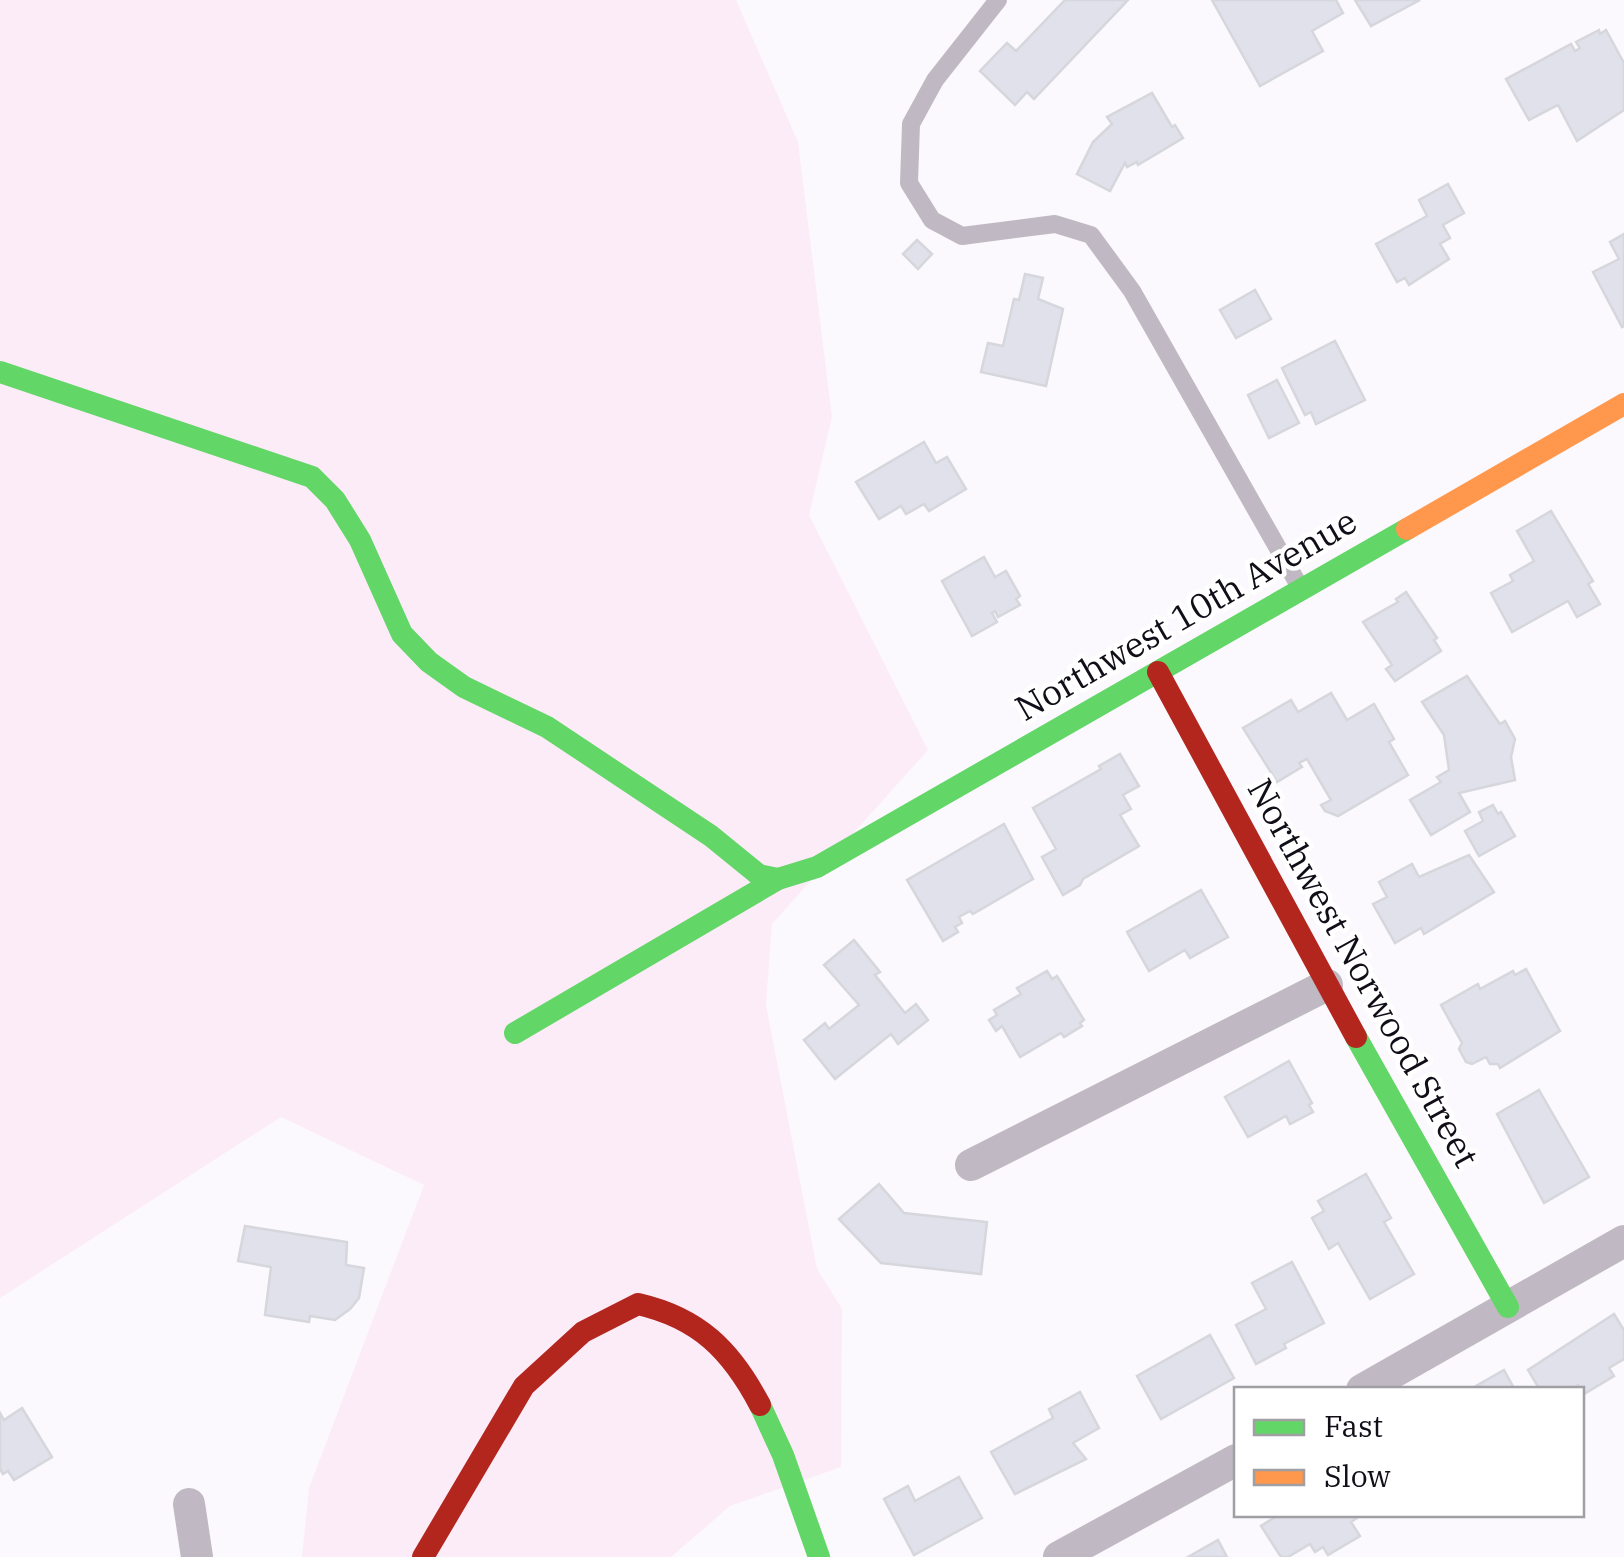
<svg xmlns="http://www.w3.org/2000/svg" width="1624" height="1557" font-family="'IBM Plex Serif',serif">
  <rect width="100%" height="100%" fill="#fbf9fd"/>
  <path fill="#fcecf8" d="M0 0H736L798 142 832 417 809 515 928 750 772 924 766 1005 817 1269 842 1309 841 1467 730 1506 671 1557H302L309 1488 424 1185 281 1117 0 1298Z"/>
  <g fill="#e1e1eb" stroke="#d6d6dd" stroke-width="2.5">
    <path d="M1065 0H1128L1034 99 1027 92 1015 105 980 71 1007 43 1016 51Z"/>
    <path d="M1212 0H1336L1343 13 1312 31 1323 51 1260 86Z"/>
    <path d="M1355 0H1420L1371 26Z"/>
    <path d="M1599 30 1600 34 1606 30 1624 63V110L1577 141 1558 105 1529 120 1506 79 1571 44 1575 51 1580 48 1576 42Z"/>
    <path d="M1152 93 1172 127 1175 125 1183 138 1138 165 1137 162 1127 167 1125 163 1110 191 1077 174 1093 142 1112 124 1107 117Z"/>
    <path d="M1448 184 1464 213 1443 225 1450 238 1440 244 1449 259 1409 285 1405 278 1397 282 1376 244 1427 216 1419 200Z"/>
    <path d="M1624 234V326L1622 327 1593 272 1619 259 1610 242Z"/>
    <path d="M917 240 932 254 918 269 903 254Z"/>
    <path d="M1025 274 1043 278 1038 299 1063 309 1046 386 981 372 988 343 1003 346 1014 299 1019 300Z"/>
    <path d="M1255 290 1271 319 1236 338 1220 310Z"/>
    <path d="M1335 341 1365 400 1316 424 1311 412 1305 415 1282 368Z"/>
    <path d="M1277 380 1299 423 1269 438 1248 395Z"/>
    <path d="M924 442 936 463 947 457 966 489 929 511 924 504 906 514 901 506 879 519 856 482Z"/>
    <path d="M1551 511 1593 581 1588 584 1600 604 1577 617 1568 601 1512 632 1491 593 1513 581 1510 575 1534 561 1517 531Z"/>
    <path d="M984 557 995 577 1006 571 1020 596 1016 599 1020 605 998 617 995 611 992 613 997 622 972 636 942 581Z"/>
    <path d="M1406 592 1437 638 1434 640 1441 651 1395 681 1386 669 1392 665 1363 622 1398 602 1396 599Z"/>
    <path d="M1467 676 1497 720 1500 724 1505 721 1515 739 1511 757 1515 780 1459 793 1470 812 1431 835 1410 800 1441 782 1437 777 1449 770 1444 735 1422 702Z"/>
    <path d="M1331 693 1347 720 1374 704 1394 739 1389 742 1408 775 1338 816 1325 811 1321 805 1331 800 1307 759 1299 763 1302 767 1277 782 1243 728 1291 700 1298 712Z"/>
    <path d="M1120 754 1139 786 1123 795 1131 809 1120 815 1139 846 1083 879 1080 885 1063 895 1042 857 1056 849 1033 808 1101 769 1099 766Z"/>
    <path d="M1493 805 1498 814 1501 812 1515 836 1479 856 1465 831 1483 821 1479 812Z"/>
    <path d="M1004 824 1033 879 973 914 970 911 959 917 962 923 955 927 958 932 943 941 907 880Z"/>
    <path d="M1469 855 1494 892 1424 934 1421 928 1395 943 1373 904 1387 897 1379 882 1412 864 1419 877Z"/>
    <path d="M1201 890 1228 937 1190 958 1185 950 1149 971 1127 932Z"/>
    <path d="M854 940 880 972 875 975 905 1013 916 1004 928 1020 898 1044 891 1034 835 1079 804 1040 825 1023 829 1029 859 1005 824 965Z"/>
    <path d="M1526 969 1560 1031 1500 1068 1498 1064H1490L1486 1057 1472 1064 1466 1062 1459 1049 1462 1043 1441 1005 1478 984 1480 989 1513 971 1515 975Z"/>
    <path d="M1047 971 1052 979 1057 976 1084 1020 1080 1023 1082 1026 1064 1037 1061 1033 1020 1057 1002 1026 996 1031 989 1020 997 1015 994 1010 1021 994 1017 988Z"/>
    <path d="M1289 1061 1312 1103 1309 1105 1313 1112 1290 1124 1286 1116 1248 1137 1225 1097Z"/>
    <path d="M1539 1090 1589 1177 1544 1203 1497 1114Z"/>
    <path d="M1366 1174 1391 1218 1384 1222 1414 1274 1370 1299 1338 1243 1329 1249 1312 1218 1324 1211 1318 1201Z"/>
    <path d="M879 1184 904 1213 987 1222 981 1274 881 1263 839 1219Z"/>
    <path d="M245 1226 347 1242 346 1265 364 1268 359 1298 350 1309 335 1320 310 1316 309 1322 265 1315 271 1267 238 1261Z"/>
    <path d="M1292 1262 1324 1323 1284 1344 1286 1348 1256 1364 1236 1325 1266 1309 1252 1283Z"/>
    <path d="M1614 1314 1624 1330V1359L1609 1368 1614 1376 1584 1394 1578 1385 1571 1390H1540L1528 1370Z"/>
    <path d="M1210 1335 1234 1378 1161 1419 1137 1376Z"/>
    <path d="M1504 1370 1515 1390H1469Z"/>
    <path d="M1080 1392 1099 1428 1073 1443 1086 1459 1015 1494 991 1452 1053 1418 1049 1409Z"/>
    <path d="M22 1408 52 1457 14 1480 8 1471 3 1474 0 1469V1413L4 1420Z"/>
    <path d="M959 1477 982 1518 914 1555 884 1499 908 1486 915 1501Z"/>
    <path d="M1280 1514H1363L1351 1522 1360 1536 1328 1555 1323 1547 1315 1552 1310 1544 1288 1557H1281L1261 1526Z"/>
    <path d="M1218 1540 1227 1557H1188Z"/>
  </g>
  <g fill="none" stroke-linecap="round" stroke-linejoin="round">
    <path stroke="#c0b8c3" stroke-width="18" d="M998 0 935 80 911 124 909 183 932 220 962 236 1055 224 1091 235 1132 291 1301 589"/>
    <g stroke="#c0b8c3" stroke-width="32">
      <path d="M971 1165 1327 985"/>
      <path d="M1362 1390 1624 1241"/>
      <path d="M189 1504 197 1557"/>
      <path d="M1059 1557 1236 1460"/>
    </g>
    <g stroke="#63d668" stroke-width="22">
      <path d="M0 372 312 477 335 500 360 540 402 634 429 662 464 687 547 727 711 836 759 875 778 879"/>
      <path d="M515 1033 778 879 817 867 1407 529"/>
      <path d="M1356 1037 1508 1307"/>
      <path d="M760 1405 783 1455 819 1557"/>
    </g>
    <path stroke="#ff974d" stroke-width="22" d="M1407 529 1624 404"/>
    <g stroke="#b3261e" stroke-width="22">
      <path d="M1158 672 1356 1037"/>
      <path d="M423 1557 524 1386 583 1332 638 1304C699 1318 731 1350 760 1405"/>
    </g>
  </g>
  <g text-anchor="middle" stroke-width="9" stroke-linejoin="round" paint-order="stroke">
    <g font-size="35" fill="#120e18" stroke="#fff">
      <text transform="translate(1186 615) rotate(-30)" y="12">Northwest 10th Avenue</text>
      <text transform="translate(1363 973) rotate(61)" y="12">Northwest Norwood Street</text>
    </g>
  </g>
  <rect x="1234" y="1387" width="350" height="130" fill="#ffffff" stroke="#a09fa3" stroke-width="2.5"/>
  <rect x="1254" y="1420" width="50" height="15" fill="#63d668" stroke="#a09fa3" stroke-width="2.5"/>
  <text x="1324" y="1437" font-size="30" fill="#120e18">Fast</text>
  <rect x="1254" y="1470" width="50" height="15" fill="#ff974d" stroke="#a09fa3" stroke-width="2.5"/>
  <text x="1324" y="1487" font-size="30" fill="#120e18">Slow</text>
</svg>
